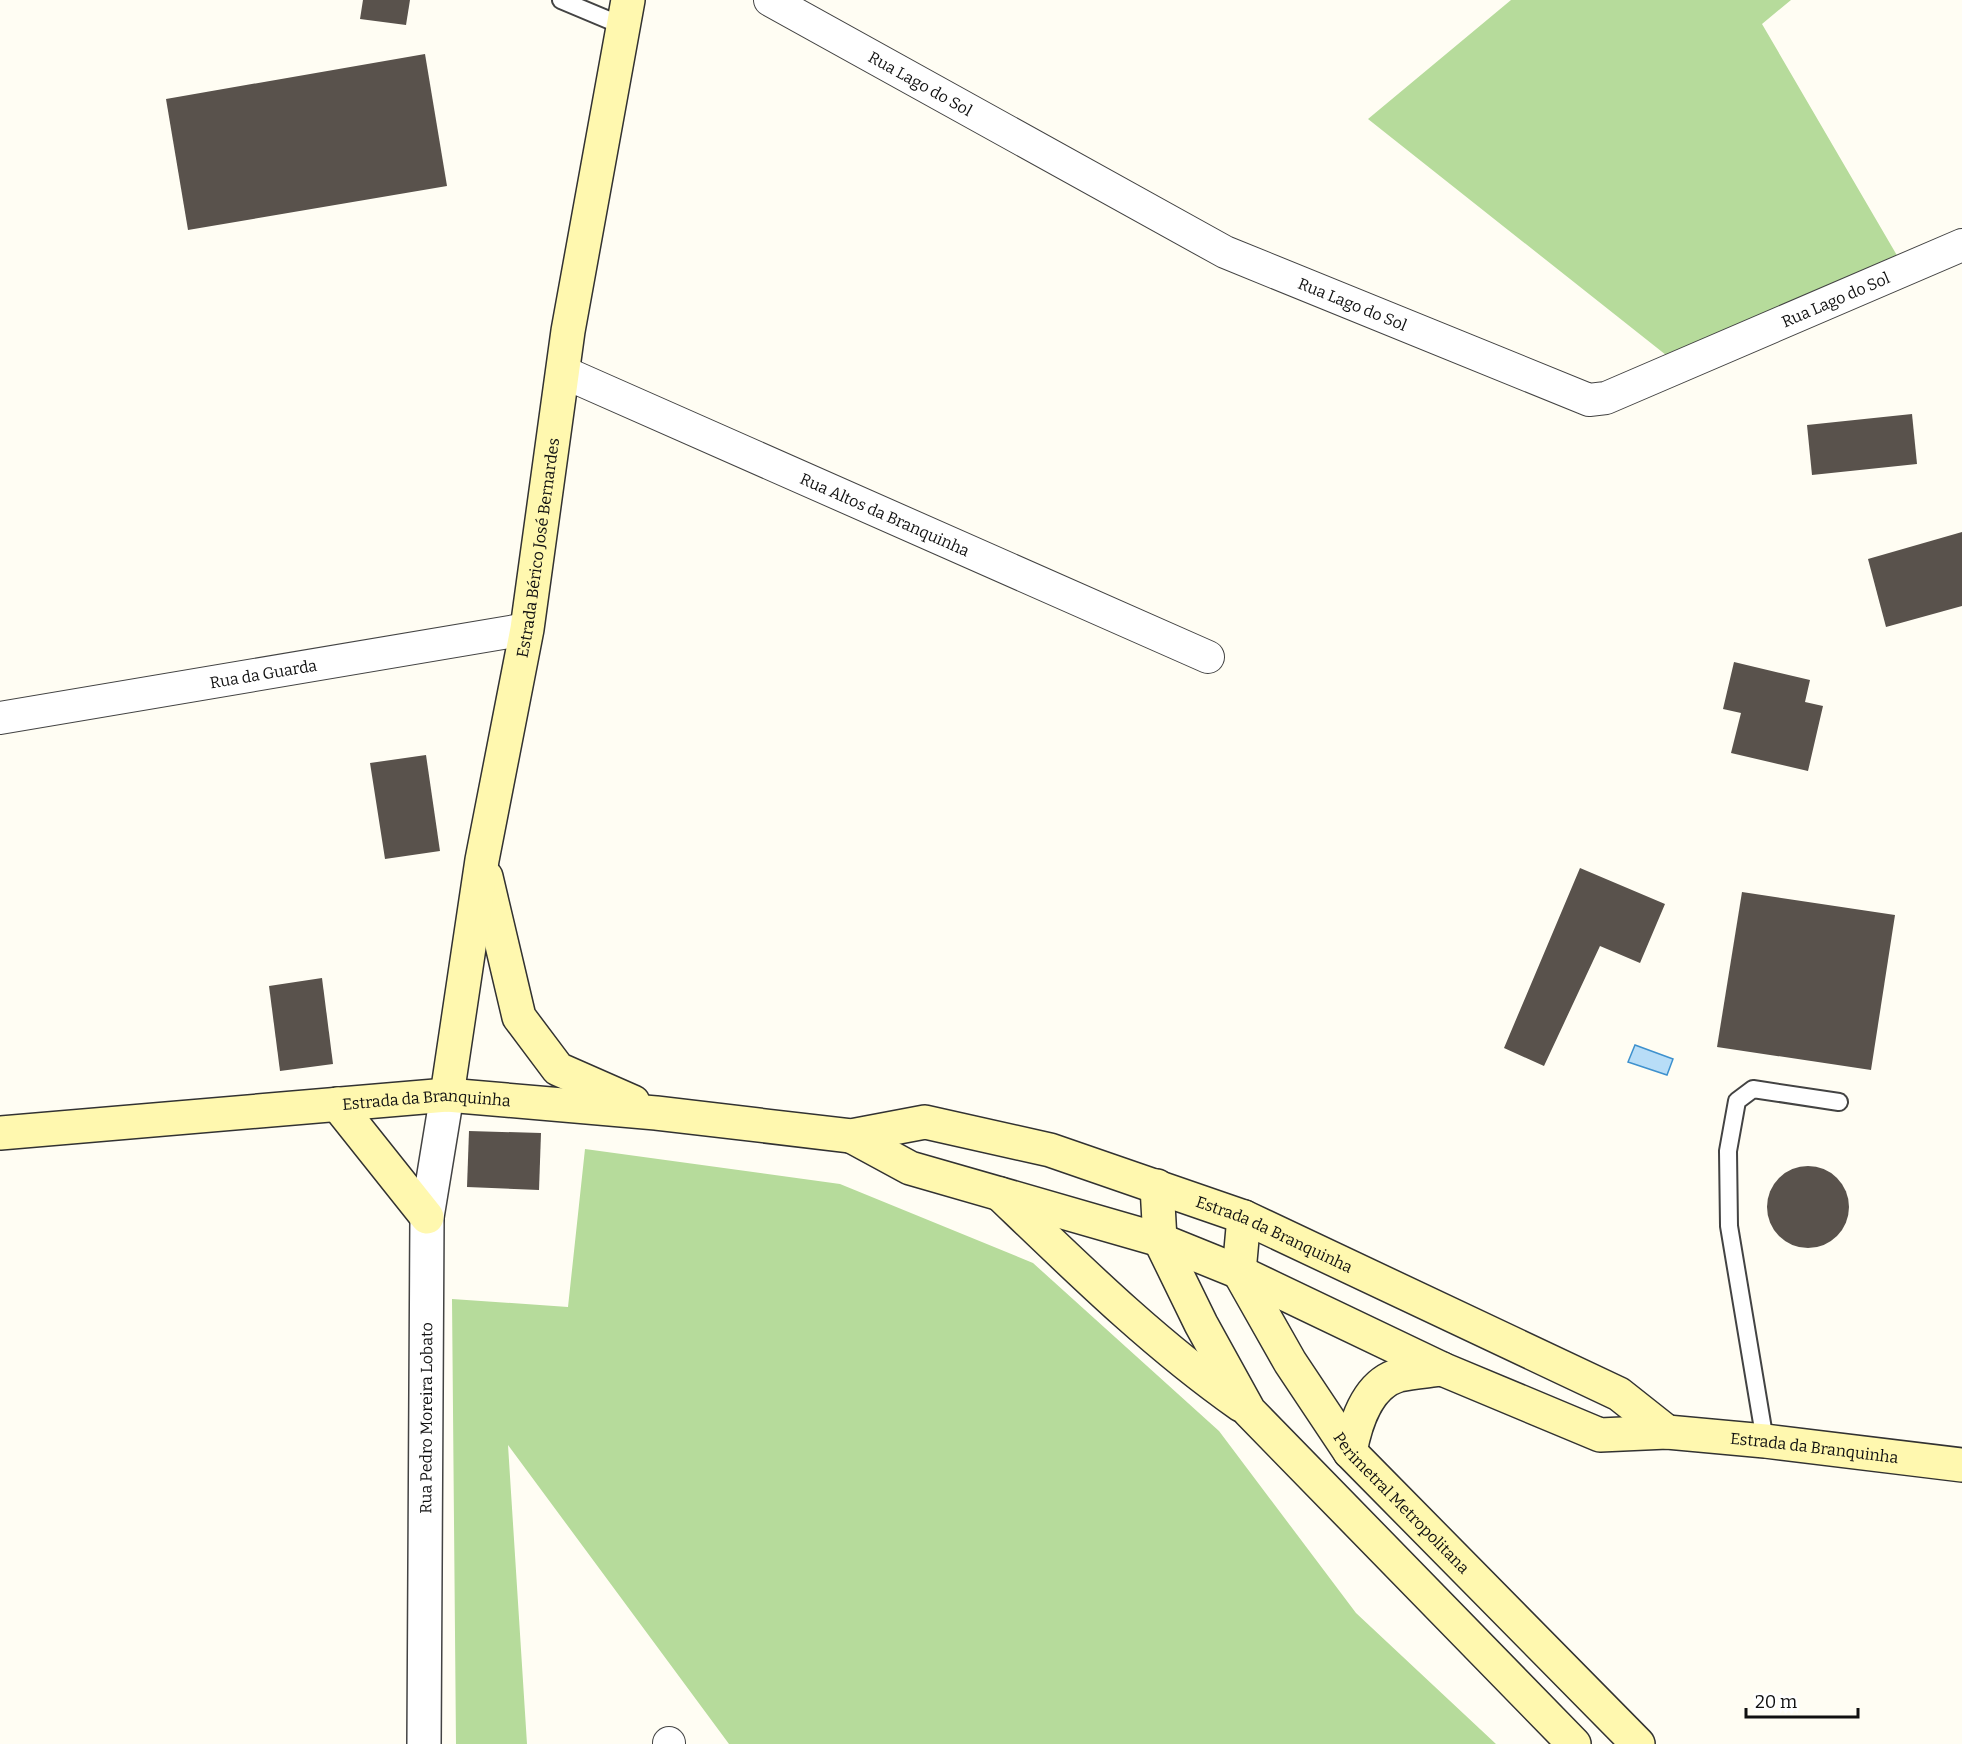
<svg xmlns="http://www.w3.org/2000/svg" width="1962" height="1744" font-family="Bitter,serif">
  <rect width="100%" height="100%" fill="#fffdf3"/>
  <g fill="#b6db9b">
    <path d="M1511 0H1791L1762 24 1902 264 1666 355 1368 119Z"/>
    <path d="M585 1149 840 1184 1033 1263 1219 1431 1356 1613 1496 1744H729L508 1445 527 1744H456L452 1299 568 1307Z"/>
  </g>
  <path fill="#b8ddf7" stroke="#3e91ce" stroke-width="1.5" d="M1635 1045 1673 1059 1667 1075 1628 1062Z"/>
  <g fill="#59524c">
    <path d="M363 0H410L406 25 360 19Z"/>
    <path d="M425 54 447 186 188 230 166 99Z"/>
    <path d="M1912 414 1917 464 1812 475 1807 425Z"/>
    <path d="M1962 532V606L1886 627 1868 559Z"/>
    <path d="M1734 662 1810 680 1805 702 1823 706 1808 771 1731 753 1741 713 1723 709Z"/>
    <path d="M426 755 440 851 385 859 370 763Z"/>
    <path d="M1580 868 1665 904 1640 963 1600 946 1544 1066 1504 1048Z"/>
    <path d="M1742 892 1895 915 1871 1070 1717 1047Z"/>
    <path d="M322 978 333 1064 280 1071 269 986Z"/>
    <path d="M469 1131 541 1133 539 1190 467 1187Z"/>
    <circle cx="1808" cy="1207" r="41"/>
  </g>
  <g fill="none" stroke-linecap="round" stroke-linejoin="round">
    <defs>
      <g id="service">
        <path d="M561 0 623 26"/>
        <path d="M1765 1441 1729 1226 1728 1151 1737 1101 1753 1089 1839 1102"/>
      </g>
      <g id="minor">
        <path id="s1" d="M770 0 1225 252 1589 400 1606 398 1962 245"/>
        <path id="s2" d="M563 372 1208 657"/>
        <path id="s3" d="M0 718 527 629"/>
        <path d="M669 1743V1744"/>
      </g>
      <g id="tertiary">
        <path id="s4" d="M424 1744 427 1217 447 1095"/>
      </g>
      <g id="secondary">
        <path d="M486 877 519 1017 558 1069 633 1102"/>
        <path id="s5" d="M447 1095 482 860 527 629 568 331 628 0"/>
        <path d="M337 1104 427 1217"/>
        <path id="s6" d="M0 1133 447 1095 656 1113 851 1136 925 1122 1050 1150 1244 1217 1619 1394 1667 1432"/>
        <path id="s7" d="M851 1136 910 1168 1160 1240 1239 1272 1442 1369 1600 1435 1667 1432 1765 1441 1962 1465"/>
        <path d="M1157 1186 1160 1240 1201 1324 1249 1411 1574 1744"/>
        <path d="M1000 1194C1077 1268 1154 1344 1241 1405"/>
        <path id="s8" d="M1244 1217 1239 1272 1290 1362 1350 1452 1638 1744"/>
        <path d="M1350 1452C1355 1425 1367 1384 1399 1375 1412 1372 1428 1371 1442 1369"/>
      </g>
    </defs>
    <use href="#service" stroke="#434343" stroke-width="20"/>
    <use href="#minor" stroke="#434343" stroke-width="34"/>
    <use href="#tertiary" stroke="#434343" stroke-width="36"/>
    <use href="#secondary" stroke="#323232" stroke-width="36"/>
    <use href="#service" stroke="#fff" stroke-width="16"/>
    <use href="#minor" stroke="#fff" stroke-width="32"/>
    <use href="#tertiary" stroke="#fff" stroke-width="33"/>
    <use href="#secondary" stroke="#fff8af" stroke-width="33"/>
  </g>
  <g text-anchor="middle" stroke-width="6" stroke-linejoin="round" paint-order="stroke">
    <g font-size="16" fill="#101010" stroke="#fff">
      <text dy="6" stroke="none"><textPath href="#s1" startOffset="172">Rua Lago do Sol</textPath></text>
      <text dy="6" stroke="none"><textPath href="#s1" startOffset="1180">Rua Lago do Sol</textPath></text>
      <text dy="6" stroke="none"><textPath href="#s1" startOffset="658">Rua Lago do Sol</textPath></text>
      <text dy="6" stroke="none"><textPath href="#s2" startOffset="352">Rua Altos da Branquinha</textPath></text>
      <text dy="6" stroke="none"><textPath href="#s5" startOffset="555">Estrada Bérico José Bernardes</textPath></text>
      <text dy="6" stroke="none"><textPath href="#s3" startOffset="267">Rua da Guarda</textPath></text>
      <text dy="6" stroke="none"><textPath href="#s6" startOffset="428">Estrada da Branquinha</textPath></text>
      <text dy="6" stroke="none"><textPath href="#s6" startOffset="1298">Estrada da Branquinha</textPath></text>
      <text dy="6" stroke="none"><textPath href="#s4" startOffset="326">Rua Pedro Moreira Lobato</textPath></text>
      <text dy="6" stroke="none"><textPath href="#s7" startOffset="1024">Estrada da Branquinha</textPath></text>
      <text dy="6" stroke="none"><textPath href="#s8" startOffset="339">Perimetral Metropolitana</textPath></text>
    </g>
  </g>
  <path d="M1746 1708v9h112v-9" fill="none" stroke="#101010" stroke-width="3"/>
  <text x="1755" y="1708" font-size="18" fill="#101010" stroke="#ffffff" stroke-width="4.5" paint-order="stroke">20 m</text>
</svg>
